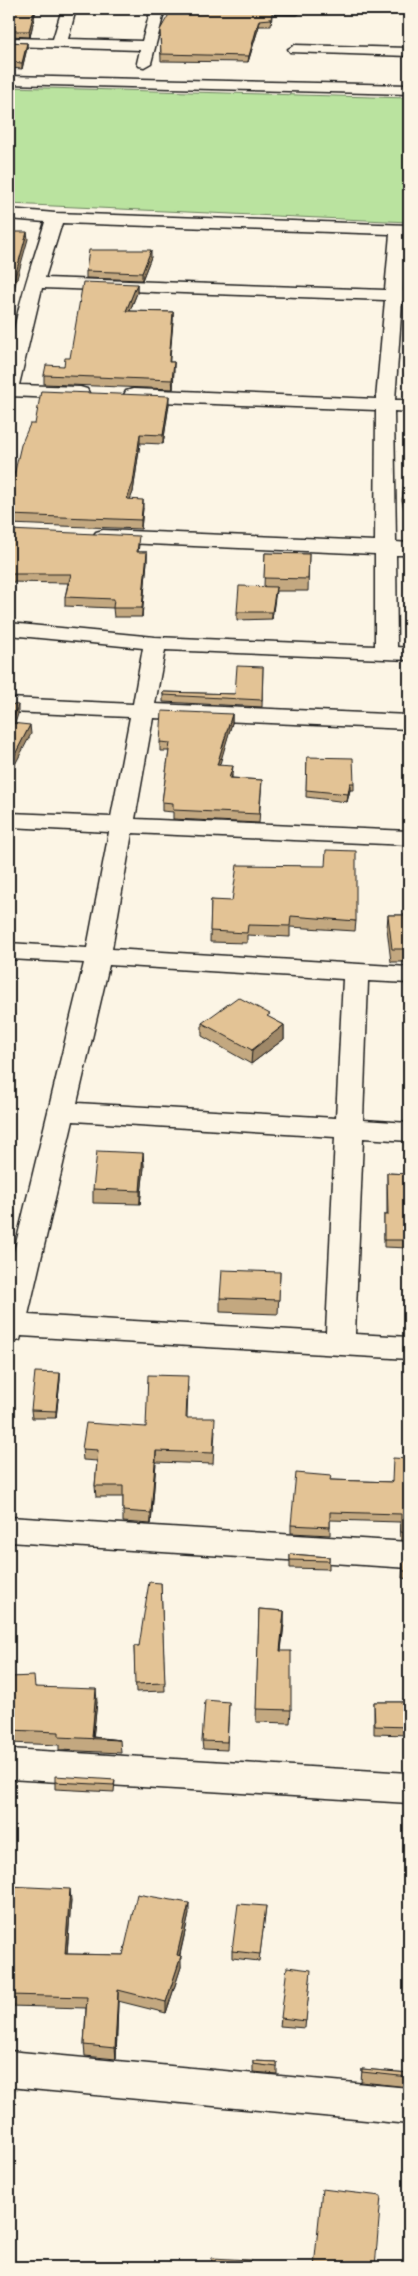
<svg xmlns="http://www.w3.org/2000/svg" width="418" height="2276" font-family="'Comic Neue',sans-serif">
  <rect width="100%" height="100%" fill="#fcf5e5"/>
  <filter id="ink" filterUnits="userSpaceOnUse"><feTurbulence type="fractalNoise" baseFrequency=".02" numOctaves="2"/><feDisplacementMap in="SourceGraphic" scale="10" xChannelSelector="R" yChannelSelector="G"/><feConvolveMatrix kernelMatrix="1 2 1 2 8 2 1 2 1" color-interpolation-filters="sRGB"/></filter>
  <g filter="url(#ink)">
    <path fill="#bae39f" stroke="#6b805e" d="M9 87 409 98V222L9 204Z"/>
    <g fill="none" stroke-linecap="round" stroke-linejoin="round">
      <defs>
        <g id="street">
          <path d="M62 9H76L68 39 142 41 151 9H165L151 63 144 67 139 66 137 63 140 50 9 46V38L53 39Z"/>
          <path d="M203 9H303L304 10 297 14 210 13Z"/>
          <path d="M295 45 409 48V56L290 52 288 49Z"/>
          <path d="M9 76 409 85V94L9 84Z"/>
          <path d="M9 209 55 213 409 225 403 291H409V301H402L395 400H409V412L394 411 396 542 409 543V555H396L397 647 409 648V660L165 650 155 704 409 715V729L153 718 135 819 409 831V845L132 833 112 949 409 967V983L368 981 363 1120 409 1123V1141L363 1138 355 1334 409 1337V1359L21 1336 20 1340 9 1343V1272L84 963 9 959V943L87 948 109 832 9 827V813L111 817 130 717 9 712V698L133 704 143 648 9 635V623L155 637 375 646V554L103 542 96 540 93 536 96 532 103 530 375 541 376 410 133 401 126 399 124 395 126 391 133 389 376 399 385 300 42 288 19 385 80 387 87 389 89 393 87 397 80 399 9 396C5 336 28 278 45 222L9 219ZM62 223 390 234 385 290 45 278ZM109 965 343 979 336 1118 77 1103ZM73 1121 335 1137 326 1332 28 1315Z"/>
          <path d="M9 1517 409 1542V1568L9 1542Z"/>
          <path d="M9 1749 409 1773V1803L9 1779Z"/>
          <path d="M9 2051 409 2088V2124L9 2087Z"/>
        </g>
      </defs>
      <use href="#street" stroke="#1c1c1c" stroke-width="3"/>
      <use href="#street" fill="#fcf5e5" fill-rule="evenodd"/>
    </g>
    <g fill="#c3a880" stroke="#1c1c1c">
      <path d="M9 9H36L30 37 9 36Z"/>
      <path d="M272 16 271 26H259L248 62 161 61 160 30Z"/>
      <path d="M9 42 27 43V48L22 69 9 68Z"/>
      <path d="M151 257 142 280 86 278V271Z"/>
      <path d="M137 284V293L130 311 173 312V321L169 362H174L173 389 44 384V375L64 366Z"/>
      <path d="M169 404 163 444 140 443 133 492 130 499 143 508 141 529 9 524V497L35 424Z"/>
      <path d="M409 440V469L406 468Z"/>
      <path d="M409 476V529L402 500 403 493Z"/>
      <path d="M9 530 139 545 138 552H147V561L142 617H114L113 608 65 606V597L68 583 9 582Z"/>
      <path d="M265 553 309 554 308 591H276L272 619 237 620V612L264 587Z"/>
      <path d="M263 667 262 707 163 702V692L235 694Z"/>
      <path d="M232 714V723L219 765 232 775V778L262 780 259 823 173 819V812L162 811V802L169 751H160V742Z"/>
      <path d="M307 757 354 783V790H350L347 802 306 797Z"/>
      <path d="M211 900 356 921 355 931 290 927V937L247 935V943L210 942Z"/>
      <path d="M388 915H409V962H391L387 928Z"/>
      <path d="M270 1018 284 1025V1039L251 1064 202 1036V1023Z"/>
      <path d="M143 1153 144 1167 140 1204 93 1203V1189Z"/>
      <path d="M387 1173 409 1174V1248L384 1247V1215H387Z"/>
      <path d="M280 1272 278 1314 220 1312V1298Z"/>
      <path d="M60 1373V1380L56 1418H32L31 1410Z"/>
      <path d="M408 1386H409V1435L408 1434 406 1400Z"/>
      <path d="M188 1387 187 1418 215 1430 213 1464 156 1462 151 1524 123 1522V1497H96L95 1486 97 1461 83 1460 82 1449 146 1427Z"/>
      <path d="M409 1459V1542L401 1540 400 1522 330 1520V1535L291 1533V1525L331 1480 392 1482Z"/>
      <path d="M290 1554 329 1557V1569L290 1568Z"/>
      <path d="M409 1561V1579L402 1578 403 1562Z"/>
      <path d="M161 1583 165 1691 136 1692 134 1646H139Z"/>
      <path d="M259 1609 284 1611V1624L281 1651 291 1710 290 1723 256 1722Z"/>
      <path d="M9 1677 35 1687 97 1702 93 1737 120 1740 121 1753 59 1750V1745L9 1743Z"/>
      <path d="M229 1702 227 1750 203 1749 202 1741Z"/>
      <path d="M374 1702H409V1735L374 1734Z"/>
      <path d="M115 1780 114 1792 55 1789V1782Z"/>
      <path d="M9 1886 71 1900 67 1954 123 1955 189 1914 180 1955 181 1967 166 2013 118 2001 116 2059 85 2056 84 2045 86 2008 9 2006Z"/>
      <path d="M266 1906 265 1914 259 1961 232 1958V1951Z"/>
      <path d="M310 1977 305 2028 280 2026 281 2018Z"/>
      <path d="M253 2061 277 2062V2074L253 2072Z"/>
      <path d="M362 2069 409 2073V2087L361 2082Z"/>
    </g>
    <g fill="#9f8868" stroke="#1c1c1c">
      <path d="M35 9H36L30 37 29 31Z"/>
      <path d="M259 20V26L248 62 249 56Z"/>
      <path d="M27 43V48L22 69V63Z"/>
      <path d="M27 232 28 239 9 307V298Z"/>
      <path d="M151 250V257L142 280V273Z"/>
      <path d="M137 284V293L126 320V311Z"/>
      <path d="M173 312V321L169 371V362Z"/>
      <path d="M174 362V371L173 389 172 380Z"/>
      <path d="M169 396V404L163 444V435Z"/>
      <path d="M140 434V443L133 492 127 508V499Z"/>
      <path d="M143 500V508L141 529V520Z"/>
      <path d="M147 552V561L142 617V608Z"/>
      <path d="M276 587 275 594 272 619V612Z"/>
      <path d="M18 705V714L12 733 11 723Z"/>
      <path d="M232 714V723L217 774V765Z"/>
      <path d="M30 725 31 734 9 776V766Z"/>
      <path d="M233 766 232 775 229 787V778Z"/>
      <path d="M350 783V790L347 802 348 794Z"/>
      <path d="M284 1025V1039L251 1064 252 1050Z"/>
      <path d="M143 1153 144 1167 140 1204V1191Z"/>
      <path d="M60 1373V1380L56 1418V1411Z"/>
      <path d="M156 1451V1462L151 1524V1513Z"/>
      <path d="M284 1611V1624L279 1664 280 1651Z"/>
      <path d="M96 1689 97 1702 93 1739H92Z"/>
      <path d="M70 1889 71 1900 66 1965 65 1954Z"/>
      <path d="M189 1903V1914L177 1966V1955Z"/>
      <path d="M181 1956V1967L166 2013V2002Z"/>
      <path d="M118 1990V2001L116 2059 115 2048Z"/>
    </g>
    <g fill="#e3c395" stroke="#1c1c1c">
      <path d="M9 9H35L29 31H9Z"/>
      <path d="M172 9H273L271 19 259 20 249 56 161 54 160 30Z"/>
      <path d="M9 42 27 43 22 63 9 62Z"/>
      <path d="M9 232H27L9 298Z"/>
      <path d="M89 250H151L142 273 86 271Z"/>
      <path d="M83 282 137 284 126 311 173 312 169 362H174L172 380 44 375 46 365 64 366 65 358H70Z"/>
      <path d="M41 391 169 396 163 435 140 434 133 483 127 499 143 500 141 520 9 515V497L21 445 30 424H35Z"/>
      <path d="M409 440V462L407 461Z"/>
      <path d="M409 476V521L403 493 405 477Z"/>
      <path d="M9 530 139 536 137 552H147L142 608H113L114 599 65 597 71 574H9Z"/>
      <path d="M265 553 309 554 308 579 264 578Z"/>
      <path d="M239 586 276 587 272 612H237Z"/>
      <path d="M237 666 263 667 262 700 163 695V692L235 694Z"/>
      <path d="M9 704 18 705 11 723 30 725 9 766Z"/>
      <path d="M162 711 232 714 217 765 233 766 229 778 262 780 259 814 173 810V803L162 802 170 743 160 742Z"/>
      <path d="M307 757 353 758 354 783H350L348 794 306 790Z"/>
      <path d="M326 850 356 851V921L291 916 290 926 248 925 247 933 210 931 211 900 232 901 237 865 325 866Z"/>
      <path d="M388 915H409V949H392Z"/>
      <path d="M238 997 270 1014 267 1016 284 1025 252 1050 202 1023Z"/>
      <path d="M97 1151 143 1153 140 1191 93 1189Z"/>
      <path d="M387 1173 409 1174V1240H384V1215H388Z"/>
      <path d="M222 1270 280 1272 279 1300 220 1298Z"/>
      <path d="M35 1372 60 1373 56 1411 31 1410Z"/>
      <path d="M148 1375 188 1376 186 1418H215L213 1453 156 1451 151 1513 123 1511V1486H95L98 1450 82 1449 86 1423 146 1427Z"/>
      <path d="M408 1386H409V1421Z"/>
      <path d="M393 1458 409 1459V1534L401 1532V1514L330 1512V1527L291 1525 296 1473 331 1476 330 1480 392 1482Z"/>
      <path d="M290 1554 329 1557V1561L290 1560Z"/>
      <path d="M409 1561V1571H403V1562Z"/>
      <path d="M149 1582 161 1583 165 1683 135 1684 134 1646H139Z"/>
      <path d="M259 1609 284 1611 280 1651H291V1710L256 1709Z"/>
      <path d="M34 1676 35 1687 96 1689 92 1737 120 1740 59 1737V1732L9 1730V1677Z"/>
      <path d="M205 1700 229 1702 227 1742 202 1741Z"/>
      <path d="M374 1702H409V1727L375 1726Z"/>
      <path d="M55 1776 115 1780 114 1785 55 1782Z"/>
      <path d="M9 1886 70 1889 65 1954 123 1955 137 1894 189 1903 177 1955 181 1956 166 2002 118 1990 115 2048 84 2045 87 1997 9 1995Z"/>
      <path d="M238 1904 266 1906 260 1954 232 1951Z"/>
      <path d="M287 1967 311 1970 306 2021 281 2018Z"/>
      <path d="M253 2061 277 2062V2067L253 2064Z"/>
      <path d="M362 2069 409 2073V2077L362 2072Z"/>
      <path d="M322 2189 381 2196 375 2267H314Z"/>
      <path d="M212 2258 250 2260V2267H211Z"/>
    </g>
  </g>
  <rect width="418" height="2276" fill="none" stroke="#fcf5e5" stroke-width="30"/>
  <rect x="15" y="15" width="388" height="2246" fill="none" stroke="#1c1c1c" stroke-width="2" filter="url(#ink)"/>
</svg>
